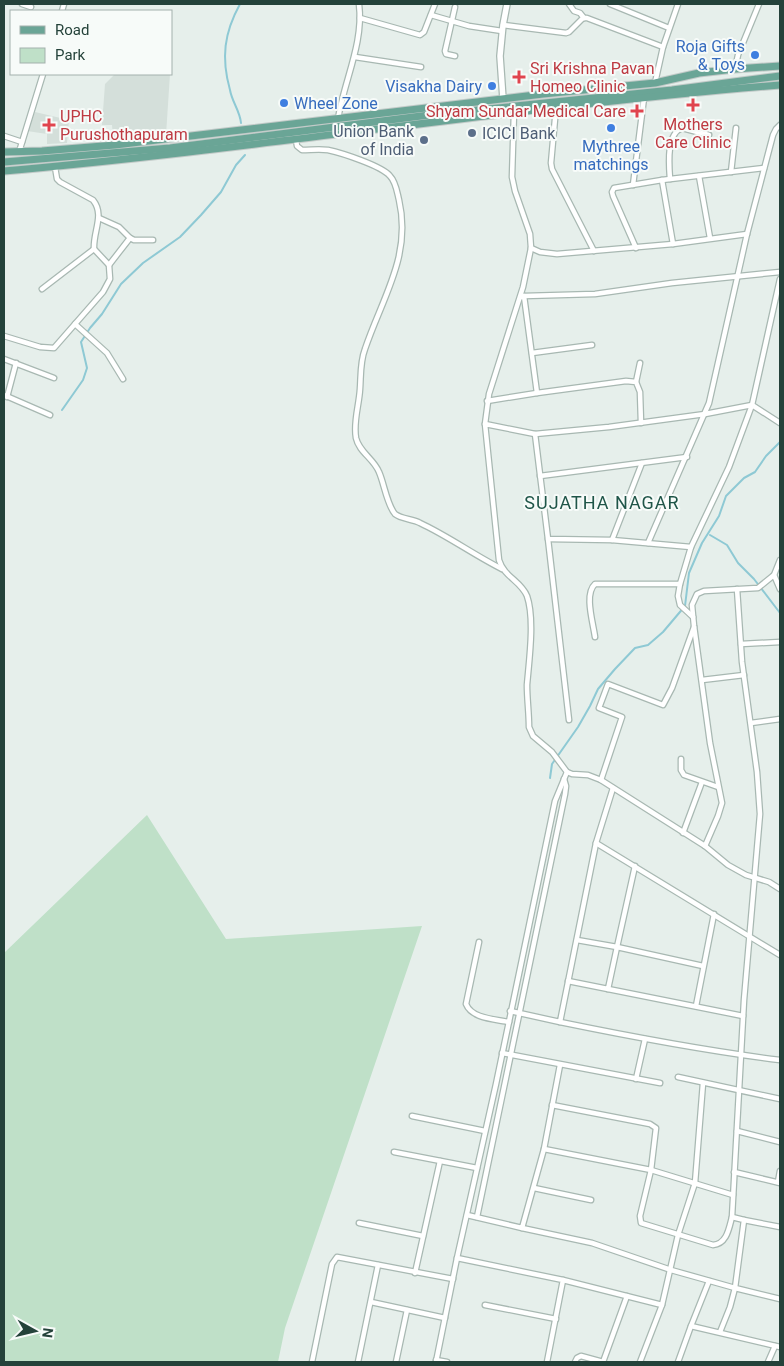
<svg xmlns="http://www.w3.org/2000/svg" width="784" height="1366" font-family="Roboto,sans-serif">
  <rect width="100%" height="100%" fill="#e6efeb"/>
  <g fill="#d4dfda">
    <path d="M115 74H170L166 135 113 138 112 125H102L105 84Z"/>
    <path d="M35 112 69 120 67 143 47 144V134L27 131Z"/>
  </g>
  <path fill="#bfe0c8" d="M147 815 226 939 422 926 285 1328 278 1362H4V953Z"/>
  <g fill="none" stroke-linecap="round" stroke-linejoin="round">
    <g stroke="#8ec9d4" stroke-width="2">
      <path d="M240 4C224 33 221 58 230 90 232 102 240 111 241 123"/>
      <path d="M62 410 83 380 87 368 81 342 90 328 102 314 121 284 143 263 180 237 201 215 221 192 236 165 245 155"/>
      <path d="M710 535 727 545 738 563 754 579 780 613"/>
      <path d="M550 778 552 764 578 727 590 706 598 689 615 669 635 648 648 645 663 632 685 606 689 573 702 543 719 516 726 496 744 478 755 472 766 456 780 442"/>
    </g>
    <defs>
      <g id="minor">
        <path d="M22 4 31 7"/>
        <path d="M569 4 574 11 580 13 584 18"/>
        <path d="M610 4 669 28"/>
        <path d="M455 7 445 51 446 54 455 56"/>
        <path d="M62 11 64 4"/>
        <path d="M431 15 469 26 502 31"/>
        <path d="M360 18 420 35 424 32 435 4"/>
        <path d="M503 25 566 33 569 32 583 18H587L663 47"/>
        <path d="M355 57 421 67"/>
        <path d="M735 69 738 55 759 4"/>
        <path d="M655 83 663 47 678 4"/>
        <path d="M556 108 551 163 552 169 594 251"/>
        <path d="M338 119C344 81 364 43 359 4"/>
        <path d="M4 136 22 142"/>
        <path d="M296 140 297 146 302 150C311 150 319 149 328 150 342 153 382 166 390 176 396 182 397 192 399 200 412 256 382 298 365 349 360 362 361 375 360 389 359 406 353 422 356 438 359 452 374 459 379 472 384 483 387 505 395 514 401 519 413 519 420 523 448 536 474 555 502 569"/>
        <path d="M19 152 43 74"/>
        <path d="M731 172 736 128"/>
        <path d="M699 176 710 238"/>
        <path d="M670 179C669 165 666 134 682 128L709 135"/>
        <path d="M662 180 673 244"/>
        <path d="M633 185 644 98"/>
        <path d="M99 218 119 227 130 238 134 240H153"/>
        <path d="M531 248 540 252 557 254 673 244 747 234"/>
        <path d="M636 248 613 196 612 192 614 188 662 180 764 168"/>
        <path d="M109 265 130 238"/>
        <path d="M42 289 94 249"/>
        <path d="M524 296 595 294 672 283 780 272"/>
        <path d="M521 297 524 296 537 393 626 381 636 382 640 392 641 423"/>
        <path d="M75 324 107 353 123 379"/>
        <path d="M4 336 40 347 54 348 103 292 110 279 109 265 94 249C93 231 105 215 93 200L60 182 57 179 55 167"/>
        <path d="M532 353 592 345"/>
        <path d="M4 359 54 378"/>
        <path d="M636 382 640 363"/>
        <path d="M4 395 50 415"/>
        <path d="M7 397 16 363"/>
        <path d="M487 401 537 393"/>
        <path d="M780 423 752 405 705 414 609 427 535 434 485 424 499 560C504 577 521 581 527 596 535 619 529 661 527 685 527 699 529 713 529 727L533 736 552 752 567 772 572 774 588 775 601 780 705 846 728 865 746 875 769 882 780 889"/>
        <path d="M485 424 489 394 523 287 531 248 530 234 515 191 512 177 514 112"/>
        <path d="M535 434 548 539 612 540 691 547"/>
        <path d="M540 476 687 457"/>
        <path d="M548 539 569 720"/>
        <path d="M612 540 642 463"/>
        <path d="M648 543 709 403 747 234 773 135 776 129 780 125"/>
        <path d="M774 575 780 589"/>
        <path d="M693 617 680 605 678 596 680 584 691 547 729 467 752 405 780 279"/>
        <path d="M595 637C593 622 584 594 595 584H680"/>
        <path d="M741 644 780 642"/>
        <path d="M702 680 744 675"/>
        <path d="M751 723 780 719"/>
        <path d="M681 759V770L684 775 718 787"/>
        <path d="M601 780 622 717 599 708 608 684 663 705 672 688 694 627"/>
        <path d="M683 833 702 782"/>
        <path d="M596 843 780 955"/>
        <path d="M705 846 718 816 722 803 710 743 694 626 692 605 697 594 704 591 758 588 774 575 780 560"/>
        <path d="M577 940 617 947 635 866"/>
        <path d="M479 942 466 1004C472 1019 495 1019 509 1022"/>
        <path d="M568 981 608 989 617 947 703 966"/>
        <path d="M608 989 743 1016"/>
        <path d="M696 1006 714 914"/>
        <path d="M510 1011 560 1022 596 843 613 788"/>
        <path d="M560 1022C633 1037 707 1051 780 1060"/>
        <path d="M502 1053 660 1083"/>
        <path d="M678 1077 780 1099"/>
        <path d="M636 1079 645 1039"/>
        <path d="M552 1105 650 1124 656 1128 651 1170 640 1216 641 1223 713 1245C727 1244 729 1228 732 1217L744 1000 760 814 757 772 742 662 737 589"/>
        <path d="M412 1116 485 1131"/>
        <path d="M737 1131 780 1142"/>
        <path d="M544 1149 651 1170 733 1195"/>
        <path d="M394 1152 477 1168"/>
        <path d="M734 1172 780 1183"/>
        <path d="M778 1182 780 1171"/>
        <path d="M534 1188 591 1200"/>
        <path d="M467 1215 522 1228 544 1149 560 1065"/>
        <path d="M477 1217 565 794 566 786 564 779"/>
        <path d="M732 1217 744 1220 735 1288 780 1299"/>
        <path d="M744 1220 780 1227"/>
        <path d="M359 1223 423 1236"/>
        <path d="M522 1228 592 1243 671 1270 735 1288 730 1307 720 1332"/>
        <path d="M415 1273 440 1161"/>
        <path d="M563 1280 662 1305 678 1235 695 1183 703 1083"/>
        <path d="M371 1302 445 1318"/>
        <path d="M485 1305 556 1319"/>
        <path d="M691 1326 709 1281"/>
        <path d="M436 1360 447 1362"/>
        <path d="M312 1362 332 1264 337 1257 453 1279"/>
        <path d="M358 1362 378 1265"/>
        <path d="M396 1362 407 1310"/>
        <path d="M436 1362 457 1258"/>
        <path d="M547 1362 563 1280 457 1258 496 1084 555 801 567 772"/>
        <path d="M575 1362 577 1358 581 1356 603 1362 627 1296"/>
        <path d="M640 1362 662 1305"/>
        <path d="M678 1362 691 1326 780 1347"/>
        <path d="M768 1362 775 1346"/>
      </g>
      <path id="tertiary" d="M503 99 500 56 503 25 507 4"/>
      <g id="primary">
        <path d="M4 152 42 151 115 145 543 94 655 83 699 73 735 69 780 66"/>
        <path d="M4 162 170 148 429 115 672 90 780 76"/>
        <path d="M4 171C263 148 521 106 780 85"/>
      </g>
    </defs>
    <use href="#minor" stroke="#a8b8b2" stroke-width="7"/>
    <use href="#tertiary" stroke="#a8b8b2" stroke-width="8"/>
    <use href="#primary" stroke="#c2cac8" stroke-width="9"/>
    <use href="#minor" stroke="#fff" stroke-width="4.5"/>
    <use href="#tertiary" stroke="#fff" stroke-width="5.5"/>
    <use href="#primary" stroke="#6aa596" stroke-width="7"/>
  </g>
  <g fill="#3f7fe0" stroke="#f7fbf9" stroke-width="2">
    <circle cx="755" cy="55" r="5"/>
    <circle cx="492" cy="86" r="5"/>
    <circle cx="284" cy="103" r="5"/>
    <circle cx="611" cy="128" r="5"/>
  </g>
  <g fill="#e0444e" stroke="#f7fbf9" stroke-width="2">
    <path d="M516.5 69.5h5v5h5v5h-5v5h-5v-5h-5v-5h5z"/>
    <path d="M690.5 97.5h5v5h5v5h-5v5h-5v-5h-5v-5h5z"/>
    <path d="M634.5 103.5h5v5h5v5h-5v5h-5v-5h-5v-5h5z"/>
    <path d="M46.5 117.5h5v5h5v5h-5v5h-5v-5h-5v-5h5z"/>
  </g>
  <g fill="#5c6f8a" stroke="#f7fbf9" stroke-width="2">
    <circle cx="472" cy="133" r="5"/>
    <circle cx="424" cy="140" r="5"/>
  </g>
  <g text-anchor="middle" stroke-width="4" stroke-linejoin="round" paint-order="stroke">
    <g font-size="16" fill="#366cbe" stroke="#f7fbf9" text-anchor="end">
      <text x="745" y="52">Roja Gifts<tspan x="745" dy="18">&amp; Toys</tspan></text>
      <text x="482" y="92">Visakha Dairy</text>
      <text x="294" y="109" text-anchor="start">Wheel Zone</text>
      <text x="611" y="152" text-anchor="middle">Mythree<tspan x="611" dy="18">matchings</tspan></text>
    </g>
    <g font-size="16" fill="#be3a42" stroke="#f7fbf9" text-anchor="start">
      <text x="530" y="74">Sri Krishna Pavan<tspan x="530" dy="18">Homeo Clinic</tspan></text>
      <text x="626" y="117" text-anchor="end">Shyam Sundar Medical Care</text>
      <text x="60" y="122">UPHC<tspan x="60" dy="18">Purushothapuram</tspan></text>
      <text x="693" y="130" text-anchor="middle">Mothers<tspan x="693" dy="18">Care Clinic</tspan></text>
    </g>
    <g font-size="16" fill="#4e5e75" stroke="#f7fbf9" text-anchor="end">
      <text x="414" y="137">Union Bank<tspan x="414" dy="18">of India</tspan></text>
      <text x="482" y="139" text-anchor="start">ICICI Bank</text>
    </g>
    <g font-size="18" letter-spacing="1" fill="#1f5548" stroke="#f7fbf9">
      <text x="602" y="509">SUJATHA NAGAR</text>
    </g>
  </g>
  <rect width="784" height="1366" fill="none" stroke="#24423a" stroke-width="10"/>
  <rect x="10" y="10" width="162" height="65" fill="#f7fbf9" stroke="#a3b1ad"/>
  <rect x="20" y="26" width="25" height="8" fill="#6aa596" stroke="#a3b1ad"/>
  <text x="55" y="35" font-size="15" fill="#24423a">Road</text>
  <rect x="20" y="48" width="25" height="15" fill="#bfe0c8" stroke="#a3b1ad"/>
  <text x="55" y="60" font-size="15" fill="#24423a">Park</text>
  <g transform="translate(35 1331) rotate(98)" stroke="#f7fbf9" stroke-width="4" paint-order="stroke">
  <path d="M0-4L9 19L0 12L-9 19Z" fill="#24423a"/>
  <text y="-8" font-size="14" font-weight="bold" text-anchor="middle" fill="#24423a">N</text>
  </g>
</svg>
